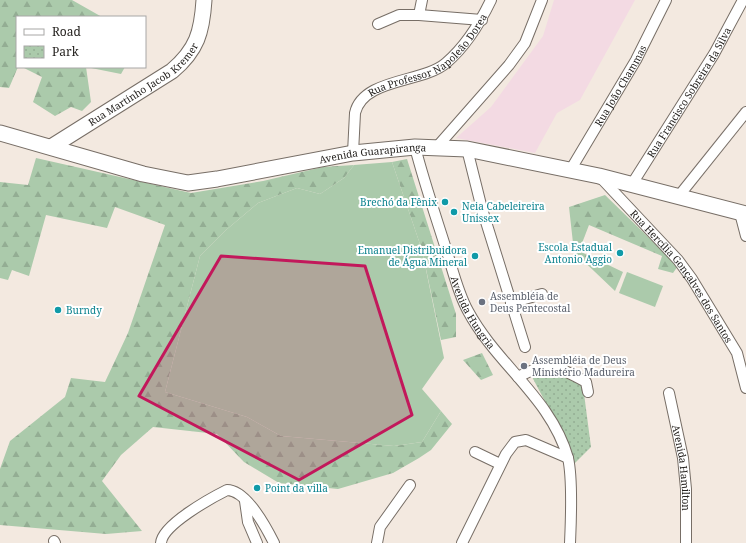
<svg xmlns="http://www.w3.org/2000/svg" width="746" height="543" font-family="'Noto Serif',serif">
  <defs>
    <pattern id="forest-firs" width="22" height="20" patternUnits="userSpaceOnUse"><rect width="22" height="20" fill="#abcaab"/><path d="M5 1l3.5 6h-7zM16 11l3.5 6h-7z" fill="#93ad93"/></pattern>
    <pattern id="park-dots" width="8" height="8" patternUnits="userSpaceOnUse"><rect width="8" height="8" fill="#abcaab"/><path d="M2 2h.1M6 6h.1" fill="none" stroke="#93ad93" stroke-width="1.8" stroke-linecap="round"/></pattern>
  </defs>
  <rect width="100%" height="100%" fill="#f3e9e0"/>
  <path fill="#f3dae3" d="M554 0H635L580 100 557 113 535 153 456 138 491 107 543 36Z"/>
  <g fill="#abcaab">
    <path d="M392 162 422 250 444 358 422 389 441 411 422 442 394 446 281 436 247 417 165 392 200 256 226 230 258 203 297 188 320 194 344 178 354 165Z"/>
    <path d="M627 272 663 286 655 307 619 293Z"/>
  </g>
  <g fill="url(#forest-firs)">
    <path d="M0 0H72L102 17H17L18 67 9 88 0 87Z"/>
    <path d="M22 67H125L121 74 86 67 91 102 82 111 71 107 55 116 33 102 42 77Z"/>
    <path d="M36 158 191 193 263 181 323 167 354 165 344 178 320 194 297 188 258 203 226 230 200 256 165 392 247 417 281 436 394 446 422 442 441 411 452 424 431 450 419 458 393 473 338 489 279 483 244 462 217 434 153 427 121 455 102 481 142 531 106 534 0 525V469L10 441 65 397 71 378 105 382 128 333 165 225 115 207 107 228 46 215 29 276 12 270 8 280 0 278V182L28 185Z"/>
    <path d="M407 159 456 314V337L441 340 422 250 392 162Z"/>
    <path d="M605 195 678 266 673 273 658 269 662 256 589 225 579 251 623 272 615 291 574 252 569 207Z"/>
    <path d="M482 353 493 375 481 380 463 360Z"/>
  </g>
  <path fill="url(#park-dots)" d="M555 371 583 386 591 447 573 465 556 422 531 375 539 372Z"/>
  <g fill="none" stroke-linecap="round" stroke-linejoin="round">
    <defs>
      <g id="street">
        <path d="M419 15 482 20"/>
        <path d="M378 24 399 15H419L422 0"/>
        <path id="s1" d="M415 147C424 182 436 217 447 252 453 271 458 293 468 311 497 365 551 398 568 458 573 480 571 520 570 543"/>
        <path d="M436 148 509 65 525 43 542 0"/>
        <path d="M467 149 482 209 525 347"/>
        <path id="s2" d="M353 153 355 113C363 78 423 83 446 63 466 46 480 23 491 0"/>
        <path id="s3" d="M571 169 636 60 666 0"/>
        <path id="s4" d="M600 177 678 260 692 279 737 353 746 388"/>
        <path id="s5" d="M632 184 714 54 743 0"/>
        <path d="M678 197 746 112"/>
        <path d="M740 213 746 236"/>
        <path d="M511 303 542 294"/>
        <path d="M518 377C547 361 558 366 586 382L588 392"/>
        <path id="s6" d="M669 393 683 458 686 489V543"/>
        <path d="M475 452 500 464"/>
        <path d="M245 501 248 522 257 543"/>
        <path d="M54 541 55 543"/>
        <path d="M161 543C162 525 211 498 227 490 246 490 266 527 274 543"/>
        <path d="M377 543 380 527 410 485"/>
        <path d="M462 543 506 454 515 442 526 440 568 458"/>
      </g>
      <g id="secondary">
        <path id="s7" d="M0 133 143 174 188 183 217 179 353 153 415 147 467 149 599 176 746 214"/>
        <path id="s8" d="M51 147 172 71C197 50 202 32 204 0"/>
      </g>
    </defs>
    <use href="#street" stroke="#776e66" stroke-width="12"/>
    <use href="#secondary" stroke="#776e66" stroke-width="17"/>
    <use href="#street" stroke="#fff" stroke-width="10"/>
    <use href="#secondary" stroke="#fff" stroke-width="15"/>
  </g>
  <path fill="#c2185b" fill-opacity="0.2" stroke="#c2185b" stroke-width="3" stroke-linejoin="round" d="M221 256 365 266 412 415 299 480 139 396Z"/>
  <g fill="#0f9aa8" stroke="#fff" stroke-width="1.5">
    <circle cx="445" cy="202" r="4"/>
    <circle cx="454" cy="212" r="4"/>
    <circle cx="620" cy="253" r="4"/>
    <circle cx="475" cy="256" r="4"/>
    <circle cx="58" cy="310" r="4"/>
    <circle cx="257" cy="488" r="4"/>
  </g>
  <g fill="#6b7280" stroke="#fff" stroke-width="1.5">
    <circle cx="482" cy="302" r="4"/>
    <circle cx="524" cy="366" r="4"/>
  </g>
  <g text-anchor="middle" stroke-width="4" stroke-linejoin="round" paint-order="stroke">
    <g font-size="10" fill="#262320" stroke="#fff">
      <text dy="4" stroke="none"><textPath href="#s2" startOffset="137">Rua Professor Napoleão Dorea</textPath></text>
      <text dy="4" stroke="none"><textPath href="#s8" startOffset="112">Rua Martinho Jacob Kremer</textPath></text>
      <text dy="4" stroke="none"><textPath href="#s3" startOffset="97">Rua João Chammas</textPath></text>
      <text dy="4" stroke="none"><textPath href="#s5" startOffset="108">Rua Francisco Sobreira da Silva</textPath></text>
      <text dy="4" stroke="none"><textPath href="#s7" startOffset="382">Avenida Guarapiranga</textPath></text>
      <text dy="4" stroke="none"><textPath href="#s4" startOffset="129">Rua Hercília Gonçalves dos Santos</textPath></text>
      <text dy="4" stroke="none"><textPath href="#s1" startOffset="176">Avenida Hungria</textPath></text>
      <text dy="4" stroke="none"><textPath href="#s6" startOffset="76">Avenida Hamilton</textPath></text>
    </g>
    <g font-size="10" fill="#0d838f" stroke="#fff" text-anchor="end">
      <text x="437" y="206">Brechó da Fênix</text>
      <text x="462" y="210" text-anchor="start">Neia Cabeleireira<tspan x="462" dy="12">Unissex</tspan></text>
      <text x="612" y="251">Escola Estadual<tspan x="612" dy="12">Antonio Aggio</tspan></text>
      <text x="467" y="254">Emanuel Distribuidora<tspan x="467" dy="12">de Água Mineral</tspan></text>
      <text x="66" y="314" text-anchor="start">Burndy</text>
      <text x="265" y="492" text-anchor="start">Point da villa</text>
    </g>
    <g font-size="10" fill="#5b616d" stroke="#fff" text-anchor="start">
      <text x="490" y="300">Assembléia de<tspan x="490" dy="12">Deus Pentecostal</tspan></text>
      <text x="532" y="364">Assembléia de Deus<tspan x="532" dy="12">Ministério Madureira</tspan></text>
    </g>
  </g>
  <rect x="16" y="16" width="130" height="52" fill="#ffffff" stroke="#a8a7a6"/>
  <rect x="24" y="29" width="20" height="6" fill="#ffffff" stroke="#a8a7a6"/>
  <text x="52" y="36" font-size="12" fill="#262320">Road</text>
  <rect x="24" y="46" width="20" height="12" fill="url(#park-dots)" stroke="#a8a7a6"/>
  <text x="52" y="56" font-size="12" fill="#262320">Park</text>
</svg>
